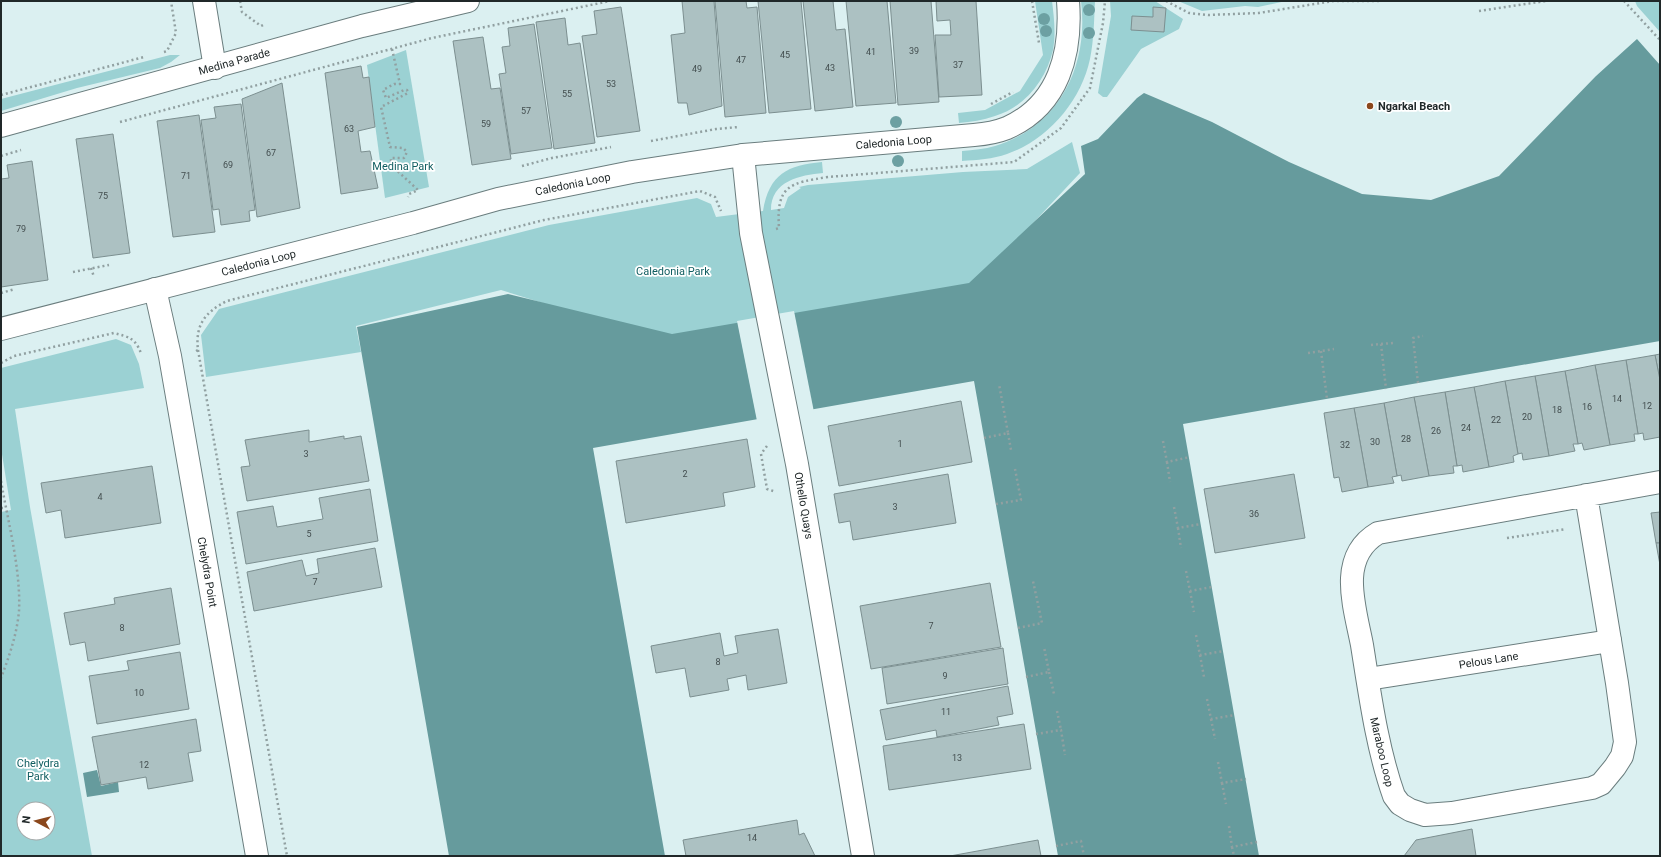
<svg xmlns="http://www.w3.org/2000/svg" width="1661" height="857" font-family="Roboto,sans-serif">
  <rect width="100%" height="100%" fill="#dbf0f1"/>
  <g fill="#9bd1d3" fill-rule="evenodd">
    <path d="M1035 1H1052C1054 17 1056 34 1053 50 1046 80 1025 107 995 116 983 120 971 122 959 123L958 113 985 110 1020 91 1043 55Z"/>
    <path d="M1081 1H1095C1094 20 1094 40 1090 59 1081 101 1048 140 1007 154 993 159 977 160 962 161V151C973 150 985 149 995 146 1060 126 1089 65 1081 1Z"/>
    <path d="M1110 1H1155L1183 19 1179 29 1141 49 1107 97H1103L1098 93 1111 16Z"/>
    <path d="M1178 1H1286L1258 7 1245 6 1202 11Z"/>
    <path d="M1635 1H1660V32L1637 6Z"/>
    <path d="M406 50 429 187 385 198 367 65Z"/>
    <path d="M170 55H180L171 62 160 68 77 88 1 111V99Z"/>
    <path d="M1072 142 1080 173 972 288 669 342 501 290 356 326 361 352 206 377 201 335 219 309 549 225 697 198 711 204 716 217 763 211C769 174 788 165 822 162L823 173C800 175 771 181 771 210L784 208 788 197 801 188 799 187 808 185 963 172 1027 169Z"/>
    <path d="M116 339 131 345 139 364 144 388 15 409 30 507 92 856H1V512L11 510 1 448V368ZM24 809H48V833H24Z"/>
  </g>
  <g fill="#669b9d">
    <path d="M1637 39 1660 65V341L1183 424 1259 856H1058L974 381 593 448 665 856H449L357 327 508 294 672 334 969 283 1085 174 1081 146 1098 139 1137 98 1144 93 1212 122 1289 162 1362 194 1431 200 1499 176 1596 76Z"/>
    <path d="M97 770 101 786 118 782 119 792 87 797 83 773Z"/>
  </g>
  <path fill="#dbf0f1" d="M794 311 814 412 757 421 737 321Z"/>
  <g fill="#acc1c2" stroke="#7c8f90">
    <path d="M682 1H714L722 106 689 115 687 103H678L671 35 685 33Z"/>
    <path d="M715 1H746L747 8 757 7 766 113 725 117Z"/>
    <path d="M758 1H801L811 109 769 113Z"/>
    <path d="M803 1H833L836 30 845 29 853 107 815 111Z"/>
    <path d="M846 1H887L896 103 856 106Z"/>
    <path d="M890 1H931L939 102 898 105Z"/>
    <path d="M936 1H976L982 95 939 97 935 35H951L950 20 937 21Z"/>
    <path d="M621 7 640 131 597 137 582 36 597 34 594 11Z"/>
    <path d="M1153 7 1166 8 1164 32 1131 30 1132 16 1153 17Z"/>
    <path d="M565 18 568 45 580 43 595 143 554 149 536 22Z"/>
    <path d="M534 24 552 148 511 154 499 74 506 73 502 47 510 46 508 28Z"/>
    <path d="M483 37 491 89 500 88 511 159 472 165 453 41Z"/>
    <path d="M361 66 363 78 369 77 375 127 358 131 361 152 370 151 378 188 341 194 325 73Z"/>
    <path d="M282 83 300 208 257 217 242 99Z"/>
    <path d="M241 104 255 210 249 211 250 221 221 225 219 209 213 210 201 120 216 118 214 107Z"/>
    <path d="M199 115 215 232 173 237 157 121Z"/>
    <path d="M113 134 130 253 93 258 76 139Z"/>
    <path d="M32 161 48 280 1 287V179L9 178 7 165Z"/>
    <path d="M1660 354V380L1655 355Z"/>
    <path d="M1655 355 1660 380V437L1644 440 1643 433 1638 434 1626 360Z"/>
    <path d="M1626 360 1638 434H1634L1635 441 1610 445 1595 365Z"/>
    <path d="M1595 365 1610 445 1584 450 1582 443 1578 444 1565 371Z"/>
    <path d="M1565 371 1578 444H1573L1575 451 1549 456 1535 376Z"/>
    <path d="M1535 376 1549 456 1523 460 1522 453 1518 454 1505 381Z"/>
    <path d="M1505 381 1518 454 1513 456 1514 462 1489 467 1474 387Z"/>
    <path d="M1474 387 1489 467 1463 472 1462 465 1457 466 1445 392Z"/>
    <path d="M1445 392 1457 466H1453L1454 473 1429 476 1414 397Z"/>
    <path d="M1414 397 1429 476 1402 481 1401 475 1397 476 1384 403Z"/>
    <path d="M961 401 972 462 839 486 828 426Z"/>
    <path d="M1384 403 1397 476 1392 477 1394 483 1368 487 1354 408Z"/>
    <path d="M1354 408 1368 487 1342 492 1339 477 1334 478 1324 413Z"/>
    <path d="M309 430V442L344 436V439L361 436 369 481 247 501 241 467 250 466 245 440Z"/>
    <path d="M747 439 755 487 723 493 725 506 626 523 616 461Z"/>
    <path d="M152 466 161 523 65 538 61 510 46 513 41 483Z"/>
    <path d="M948 474 956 523 853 540 850 521 839 523 834 494Z"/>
    <path d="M1294 474 1305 538 1215 553 1204 489Z"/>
    <path d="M370 489 378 541 246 564 237 512 273 506 277 527 323 519 319 498Z"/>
    <path d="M1660 512V543H1656L1651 513Z"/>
    <path d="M1656 543H1660V565Z"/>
    <path d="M375 548 382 587 254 611 247 572 302 560 306 576 319 573 317 559Z"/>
    <path d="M990 583 1001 647 871 669 860 606Z"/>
    <path d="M171 588 180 644 88 661 85 642 70 645 64 613 115 604 114 598Z"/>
    <path d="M778 629 787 683 748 690 746 675 727 679 729 690 690 697 685 668 656 673 651 646 720 633 724 656 738 653 735 636Z"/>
    <path d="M1003 648 1008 684 887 704 882 668Z"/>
    <path d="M180 652 189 709 97 724 89 676 129 670 127 661Z"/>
    <path d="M1008 686 1013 714 997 717 999 725 937 737 936 730 886 740 880 710Z"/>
    <path d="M196 719 201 751 188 753 193 781 148 789 146 777 101 785 92 737Z"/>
    <path d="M1024 724 1031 769 889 790 883 746Z"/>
    <path d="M797 820 799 835 804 833 815 856H686L683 840Z"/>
    <path d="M1472 829 1476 856H1404L1416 840Z"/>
    <path d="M1038 840 1041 856H950Z"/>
  </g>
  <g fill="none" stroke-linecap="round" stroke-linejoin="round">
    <defs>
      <g id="minor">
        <path d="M204 1 215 68"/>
        <path id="s1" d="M1 126 362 26 468 1"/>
        <path id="s2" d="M743 155 751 233 797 464 863 856"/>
        <path id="s3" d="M155 289 170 356 257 856"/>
        <path d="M1586 495 1617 683 1625 742 1622 756 1615 767 1601 784 1592 788 1452 813 1425 815 1410 810 1400 804 1394 796C1377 748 1370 695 1362 645 1358 624 1351 600 1352 578 1353 559 1361 543 1378 533L1660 482"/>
        <path id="s4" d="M1368 679 1610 641"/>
      </g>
      <g id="tertiary">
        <path id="s5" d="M1 329 413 223 498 199 632 172 743 155 974 135C986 134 997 132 1007 128 1059 105 1072 53 1068 1"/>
      </g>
    </defs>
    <use href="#minor" stroke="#6a7d7e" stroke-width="24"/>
    <use href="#tertiary" stroke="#6a7d7e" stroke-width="24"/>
    <g stroke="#91a0a1" stroke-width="2.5" stroke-dasharray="2 3" stroke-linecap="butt">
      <path d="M240 1 242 12 261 26 263 25"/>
      <path d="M1032 1 1039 43"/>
      <path d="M1166 1 1189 13 1208 15 1259 13 1333 1H1379"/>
      <path d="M1624 1 1660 40"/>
      <path d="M1479 11 1546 1"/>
      <path d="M392 49 400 84H394L383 90 386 98 404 90H407L408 93 381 107 390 147 403 148 407 152 404 158H391V165L418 190 409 194 408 197"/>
      <path d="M164 52 167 51 176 33 171 1"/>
      <path d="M1 95 144 57"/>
      <path d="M991 104 1013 92"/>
      <path d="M120 122 432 38 610 1"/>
      <path d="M651 141 716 129 739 127"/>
      <path d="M1 156 21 150"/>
      <path d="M522 166 552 158 611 147"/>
      <path d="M776 229 779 228C776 185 790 183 828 177L1014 162 1061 128 1090 88 1103 23 1105 1"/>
      <path d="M91 268 94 277"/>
      <path d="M73 272 109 265"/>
      <path d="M1 293 15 289"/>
      <path d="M1381 344 1393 343"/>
      <path d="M1371 345 1381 344 1386 389"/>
      <path d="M198 350 287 856"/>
      <path d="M196 351 198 350C195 325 205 312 227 301L544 220 700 191 715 197 721 211"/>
      <path d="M1321 351 1327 399"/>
      <path d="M1308 353 1334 349"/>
      <path d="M1 363 14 356 114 333C129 337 135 338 141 353"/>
      <path d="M1418 383 1413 338 1423 336"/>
      <path d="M1008 433 1011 450"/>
      <path d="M984 438 1008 433 999 384"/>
      <path d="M1163 441 1167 462 1190 457"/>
      <path d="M767 446 761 454 767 489 776 492"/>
      <path d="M1167 462 1170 482"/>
      <path d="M1 481C8 522 21 570 19 611 17 634 9 657 1 678"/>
      <path d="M996 504 1021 500 1015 469"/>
      <path d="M1174 507 1178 528 1201 524"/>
      <path d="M1 508H6"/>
      <path d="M1178 528 1181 548"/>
      <path d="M1507 538 1566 529"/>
      <path d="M1186 571 1190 591 1212 587"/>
      <path d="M1190 591 1194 612"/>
      <path d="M1018 628 1042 623 1033 581"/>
      <path d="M1196 635 1200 655 1224 651"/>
      <path d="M1200 655 1204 677"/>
      <path d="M1049 672 1054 694"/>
      <path d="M1026 677 1049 672 1044 647"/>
      <path d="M1207 699 1211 719 1235 715"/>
      <path d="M1057 711 1061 730"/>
      <path d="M1211 719 1215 739"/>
      <path d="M1036 734 1061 730 1065 755"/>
      <path d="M1218 762 1222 783 1246 779"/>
      <path d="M1222 783 1226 804"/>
      <path d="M1229 826 1232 847 1257 842"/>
      <path d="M1056 846 1081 841 1084 856"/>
      <path d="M1232 847 1234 856"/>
    </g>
    <use href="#minor" stroke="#fff" stroke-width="22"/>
    <use href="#tertiary" stroke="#fff" stroke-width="22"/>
  </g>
  <g fill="#6ca0a2">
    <circle cx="1089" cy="10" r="6"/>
    <circle cx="1044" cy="19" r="6"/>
    <circle cx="1046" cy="31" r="6"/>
    <circle cx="1089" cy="33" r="6"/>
    <circle cx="896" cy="122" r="6"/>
    <circle cx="898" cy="161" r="6"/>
  </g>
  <circle fill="#8b471c" stroke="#fff" stroke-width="1.5" cx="1370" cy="106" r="4"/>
  <g text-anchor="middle" stroke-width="3.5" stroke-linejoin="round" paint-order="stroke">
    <g font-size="9" fill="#434e4f">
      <text x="914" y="54">39</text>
      <text x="871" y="55">41</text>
      <text x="785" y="58">45</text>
      <text x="741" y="63">47</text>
      <text x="958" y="68">37</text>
      <text x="830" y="71">43</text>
      <text x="697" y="72">49</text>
      <text x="611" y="87">53</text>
      <text x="567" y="97">55</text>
      <text x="526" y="114">57</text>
      <text x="486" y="127">59</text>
      <text x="349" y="132">63</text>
      <text x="271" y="156">67</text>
      <text x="228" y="168">69</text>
      <text x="186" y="179">71</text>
      <text x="103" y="199">75</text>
      <text x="21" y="232">79</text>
      <text x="1617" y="402">14</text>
      <text x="1647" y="409">12</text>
      <text x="1587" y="410">16</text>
      <text x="1557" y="413">18</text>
      <text x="1527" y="420">20</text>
      <text x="1496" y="423">22</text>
      <text x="1466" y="431">24</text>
      <text x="1436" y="434">26</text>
      <text x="1406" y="442">28</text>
      <text x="1375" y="445">30</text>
      <text x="900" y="447">1</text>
      <text x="1345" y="448">32</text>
      <text x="306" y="457">3</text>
      <text x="685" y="477">2</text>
      <text x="100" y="500">4</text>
      <text x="895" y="510">3</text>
      <text x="1254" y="517">36</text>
      <text x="309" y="537">5</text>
      <text x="315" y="585">7</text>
      <text x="931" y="629">7</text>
      <text x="122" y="631">8</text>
      <text x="718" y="665">8</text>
      <text x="945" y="679">9</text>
      <text x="139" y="696">10</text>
      <text x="946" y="715">11</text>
      <text x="957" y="761">13</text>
      <text x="144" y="768">12</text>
      <text x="752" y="841">14</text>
    </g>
    <g font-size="11" fill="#202829" stroke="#fff">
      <text dy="4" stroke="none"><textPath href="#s1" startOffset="242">Medina Parade</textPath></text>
      <text dy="4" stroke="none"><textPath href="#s5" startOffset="914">Caledonia Loop</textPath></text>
      <text dy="4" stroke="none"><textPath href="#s5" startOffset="590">Caledonia Loop</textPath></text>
      <text dy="4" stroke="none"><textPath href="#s5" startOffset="266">Caledonia Loop</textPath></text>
      <text dy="4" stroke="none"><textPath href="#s2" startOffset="356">Othello Quays</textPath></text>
      <text dy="4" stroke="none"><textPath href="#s3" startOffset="288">Chelydra Point</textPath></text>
      <text dy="4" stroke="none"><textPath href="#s4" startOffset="122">Pelous Lane</textPath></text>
      <text transform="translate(1382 752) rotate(77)" y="4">Maraboo Loop</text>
    </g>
    <g font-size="11" font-weight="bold" fill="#202829" stroke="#fff" text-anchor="start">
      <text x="1378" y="110">Ngarkal Beach</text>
    </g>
    <g font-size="11" fill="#115e61" stroke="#fff">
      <text x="403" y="170">Medina Park</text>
      <text x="673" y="275">Caledonia Park</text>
      <text x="38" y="767">Chelydra<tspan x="38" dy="13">Park</tspan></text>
    </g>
  </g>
  <rect width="1661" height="857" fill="none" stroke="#202829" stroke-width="4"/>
  <g transform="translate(36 821) rotate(277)"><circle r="19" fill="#ffffff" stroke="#a6a9a9"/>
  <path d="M0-3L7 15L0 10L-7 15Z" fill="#8b471c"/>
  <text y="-6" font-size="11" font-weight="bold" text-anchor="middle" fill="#202829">N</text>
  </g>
</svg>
